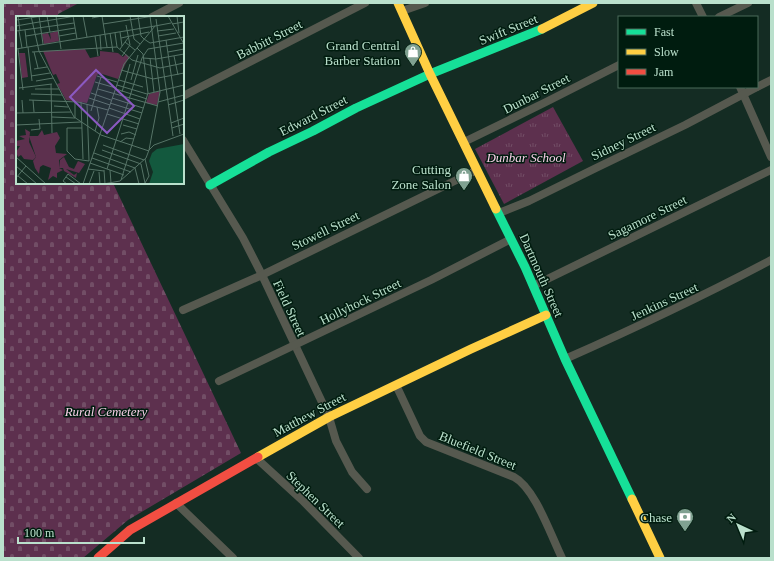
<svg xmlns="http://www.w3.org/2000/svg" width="774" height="561" font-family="'Times New Roman',serif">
  <defs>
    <pattern id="cemetery-stones" width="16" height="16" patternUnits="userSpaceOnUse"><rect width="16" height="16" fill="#5d304e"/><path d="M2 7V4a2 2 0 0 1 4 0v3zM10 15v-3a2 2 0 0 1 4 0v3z" fill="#724e66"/></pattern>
    <pattern id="park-tufts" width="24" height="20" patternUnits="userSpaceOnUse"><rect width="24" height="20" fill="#5d304e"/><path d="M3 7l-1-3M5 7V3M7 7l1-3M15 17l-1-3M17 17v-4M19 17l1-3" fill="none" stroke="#724e66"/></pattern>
  </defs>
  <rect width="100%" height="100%" fill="#142c23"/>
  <path fill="url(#cemetery-stones)" d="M3 3H79L58 14V17H17V183H113L241 453 128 520 83 558H3Z"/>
  <path fill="url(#park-tufts)" d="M553 107 583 161 504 204 475 149Z"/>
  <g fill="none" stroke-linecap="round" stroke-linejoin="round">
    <g stroke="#56594f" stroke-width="8">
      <path d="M696 3 703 17"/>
      <path d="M402 11 425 3"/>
      <path d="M152 17 179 3"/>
      <path d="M719 17 748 3"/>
      <path d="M740 87 771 157"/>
      <path d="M757 87 771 80"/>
      <path d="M183 96 365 3"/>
      <path d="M183 140 243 238 262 275 329 417 336 441 352 472 367 489"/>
      <path d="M464 142 544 103 619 65"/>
      <path d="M499 213 529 201 596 168 685 125 757 87"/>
      <path d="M533 286 771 170"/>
      <path d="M183 310 262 275 477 170"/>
      <path d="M565 359C635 328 703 296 771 260"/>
      <path d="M219 381 431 280 511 239"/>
      <path d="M396 385 420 436 426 442 514 477C535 488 551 536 562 558"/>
      <path d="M256 458 302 500 359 558"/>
      <path d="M176 503 233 558"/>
    </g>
    <g stroke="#16e098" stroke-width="9">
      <path d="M210 185 269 152 313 131 356 108 430 74 542 29"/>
      <path d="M496 209 525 267 565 359 632 499"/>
    </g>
    <g stroke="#ffcf43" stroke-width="9">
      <path d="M398 3 430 74 496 209"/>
      <path d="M542 29 593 3"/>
      <path d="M258 457 329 417 471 349 546 315"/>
      <path d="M632 499 660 558"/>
    </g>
    <path stroke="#f24e42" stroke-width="9" d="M98 558 130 530 258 457"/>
  </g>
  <defs>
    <symbol id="shop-pin" viewBox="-11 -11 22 30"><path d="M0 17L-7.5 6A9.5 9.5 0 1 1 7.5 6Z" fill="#80a191" stroke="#001c0f"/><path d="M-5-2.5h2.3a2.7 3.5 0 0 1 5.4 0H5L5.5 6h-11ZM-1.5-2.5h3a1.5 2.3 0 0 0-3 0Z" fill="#fff"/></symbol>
    <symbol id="bank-pin" viewBox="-11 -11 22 30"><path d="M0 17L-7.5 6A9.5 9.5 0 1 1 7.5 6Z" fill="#80a191" stroke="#001c0f"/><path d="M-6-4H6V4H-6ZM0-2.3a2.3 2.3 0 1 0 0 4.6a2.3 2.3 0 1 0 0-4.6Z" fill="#fff"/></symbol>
  </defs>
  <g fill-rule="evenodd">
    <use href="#shop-pin" x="403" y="42" width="20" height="27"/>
    <use href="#shop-pin" x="454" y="166" width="20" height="27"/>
    <use href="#bank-pin" x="675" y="507" width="20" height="27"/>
  </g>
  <g text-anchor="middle" stroke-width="3" stroke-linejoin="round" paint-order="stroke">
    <g font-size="13" fill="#bae0cc" stroke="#001c0f">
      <text transform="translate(508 29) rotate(-22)" y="5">Swift Street</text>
      <text transform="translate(269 39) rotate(-27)" y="5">Babbitt Street</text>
      <text transform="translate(536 93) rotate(-27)" y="5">Dunbar Street</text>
      <text transform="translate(313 115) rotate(-27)" y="5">Edward Street</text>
      <text transform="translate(623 141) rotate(-26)" y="5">Sidney Street</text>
      <text transform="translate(647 217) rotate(-26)" y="5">Sagamore Street</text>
      <text transform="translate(325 230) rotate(-26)" y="5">Stowell Street</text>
      <text transform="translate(542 275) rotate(66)" y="5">Dartmouth Street</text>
      <text transform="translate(360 301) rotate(-26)" y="5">Hollyhock Street</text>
      <text transform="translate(664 301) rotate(-25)" y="5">Jenkins Street</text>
      <text transform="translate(290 308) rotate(65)" y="5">Field Street</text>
      <text transform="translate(309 414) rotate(-28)" y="5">Matthew Street</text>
      <text transform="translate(478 450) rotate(22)" y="5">Bluefield Street</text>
      <text transform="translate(316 499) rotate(44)" y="5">Stephen Street</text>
    </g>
    <g font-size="13" fill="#bae0cc" stroke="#001c0f" text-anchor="end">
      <text x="400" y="50">Grand Central<tspan x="400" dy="15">Barber Station</tspan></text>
      <text x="451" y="174">Cutting<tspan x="451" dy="15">Zone Salon</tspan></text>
      <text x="672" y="522">Chase</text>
    </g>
    <g font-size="13" font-style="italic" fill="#f7cfe7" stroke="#001c0f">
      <text x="526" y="162">Dunbar School</text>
      <text x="106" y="416">Rural Cemetery</text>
    </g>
  </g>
  <g transform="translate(16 16)">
    <rect width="168" height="168" fill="#142c23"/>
    <path d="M42 15 43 25 28 28 26 18 32 17 35 24 34 17Z" fill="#5d304e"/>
    <path d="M9 113 14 116 13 126 20 141 17 144 8 143 5 139 2 141 0 136 4 130H0V125L9 123 3 120 10 119ZM48 141 53 151 58 153 62 145 69 148 63 157 50 153 58 159 61 157 60 162 48 155 47 152H43L44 144Z" fill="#5d304e"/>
    <path d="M26 114 28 119 41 116 44 122 39 130 40 137 51 138 43 144V152L47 154 41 157V162L37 160 32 164 35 152 27 149 24 151 23 158 19 152 17 145 20 141 13 120H22Z" fill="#5d304e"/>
    <path d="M69 33 74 42 84 40V35L102 37 107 41 110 38 113 41 102 63 83 57 81 59 71 87 50 84 41 68 44 67 40 58 37 59 27 35ZM3 37H9L12 61 6 62Z" fill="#5d304e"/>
    <path d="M144 75 141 89 130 87 133 78Z" fill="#5d304e"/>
    <path d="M168 128V168H133L137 156 133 145 136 137 141 133Z" fill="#13593e"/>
    <path fill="none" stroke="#567467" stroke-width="1" d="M2 0 4 15M15 0 23 35 58 101 85 119 133 135M23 0 27 28M31 0 34 16M40 0 45 33M57 0 61 23M67 0 71 21M114 0 118 23 124 28M122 0 125 20 128 23M152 0 168 28M161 0 163 17M76 2 86 0 91 31M140 3 157 120M0 4 27 0M17 7 60 0M87 8 138 0M156 8 168 6M0 10 17 7M9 14 11 31M0 15 58 7M3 15 6 32M141 15 158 13M104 16 106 30M94 17 97 36M99 17 101 31 116 44 144 52 168 47M84 19 85 34M10 20 59 12M43 20 60 17M79 20 82 40M142 20 160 17M105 22 133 16M128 23 134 27 168 21M150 24 164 118M109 26 119 34M12 31 16 65M0 33 139 10M2 33 7 74M104 33 112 22M132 33 168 27M16 36 101 31M18 36 22 52M152 36 168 33M106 40 114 29 110 9M158 40 162 59M127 42 140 43 168 38M134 42 138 76M18 53 31 51M105 54 137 63 168 57M15 60 34 57M81 60 101 66M103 64 127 71M115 64 122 39M20 65 37 62M79 66 100 72M35 68 36 117M101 69 131 78 168 69M3 72 36 68M19 73H43M82 73 142 90M100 73 131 83M106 76 114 48M75 77 95 84M15 78 46 79M73 82 94 89M96 82 127 92M6 84 7 97M13 84 62 86 92 94M17 84 18 96M59 85V102M65 86 67 143M142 86 168 79M94 87 126 97M71 88 73 145M152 89 168 84M38 90 52 91M93 92 124 103M75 95 85 61M0 97 55 96M91 98 123 108M36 101 59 102M155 107 168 102M0 109 65 106M107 109 121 113M156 112 168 108M15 114 24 113 23 103M79 115 83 102 81 91M105 118 113 116 120 119M104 126 110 122 118 123M87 129 128 144M86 134 125 148 129 167M133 134 144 76 134 0M51 135V112H66M51 135 59 143 73 145M78 137 119 152 123 168M0 141 30 168M76 142 115 156M74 147 108 159M0 150 21 168M72 153 88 155M91 153 126 42 132 33M88 154 89 168M94 154 95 167M83 156 84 168M2 160 12 168M50 161 60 168M0 162 10 150M105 164 132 77 127 38 121 32M129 167 133 160 129 143M51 168 47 165 52 158 65 168M67 168 108 48 139 10 155 7M73 168 78 155M87 168 104 165 130 142 133 134 138 129 168 118"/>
    <path fill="#8b59c2" fill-opacity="0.15" stroke="#8b59c2" stroke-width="2" d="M80 54 118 90 91 117 54 81Z"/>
    <rect width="168" height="168" fill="none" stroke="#bae0cc" stroke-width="2"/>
  </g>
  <rect width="774" height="561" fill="none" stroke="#bae0cc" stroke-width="8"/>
  <rect x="618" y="16" width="140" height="72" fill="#001c0f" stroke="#4a6a5b"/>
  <rect x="626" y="29" width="20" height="6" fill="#16e098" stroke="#4a6a5b"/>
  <text x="654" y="36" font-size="12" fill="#bae0cc">Fast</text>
  <rect x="626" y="49" width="20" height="6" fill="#ffcf43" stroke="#4a6a5b"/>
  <text x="654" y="56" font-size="12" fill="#bae0cc">Slow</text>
  <rect x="626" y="69" width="20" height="6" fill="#f24e42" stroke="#4a6a5b"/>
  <text x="654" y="76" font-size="12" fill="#bae0cc">Jam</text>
  <g transform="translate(738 525) rotate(316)" stroke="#001c0f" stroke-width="3" paint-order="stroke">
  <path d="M0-3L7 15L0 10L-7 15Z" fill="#bae0cc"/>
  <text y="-6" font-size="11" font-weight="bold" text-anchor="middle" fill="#bae0cc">N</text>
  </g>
  <path d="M18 537v6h126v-6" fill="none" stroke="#bae0cc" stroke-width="2"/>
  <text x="24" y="537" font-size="12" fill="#bae0cc" stroke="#001c0f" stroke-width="3" paint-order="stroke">100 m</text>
</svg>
